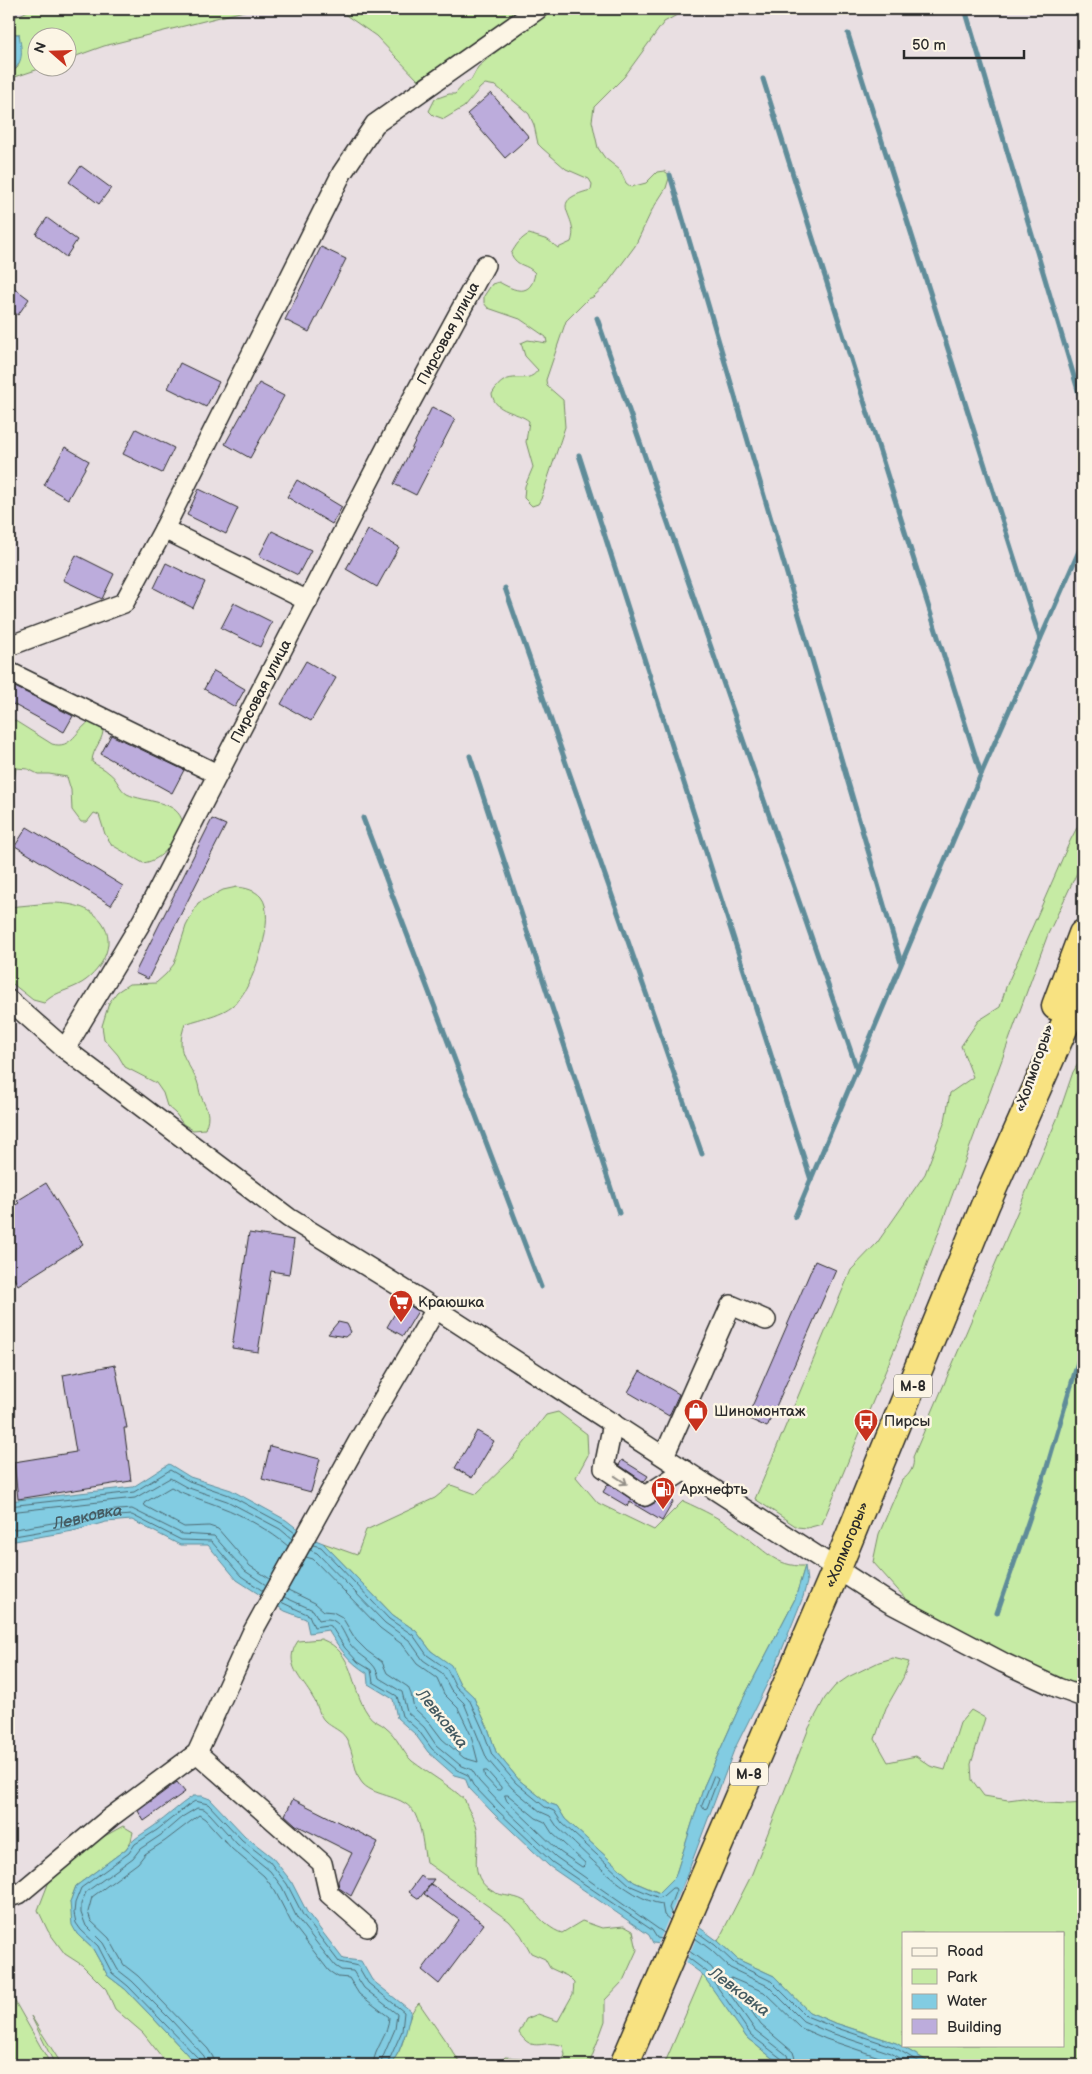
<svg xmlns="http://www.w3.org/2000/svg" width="1092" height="2074" font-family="'Balsamiq Sans',sans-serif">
  <rect width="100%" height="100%" fill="#e9dfe2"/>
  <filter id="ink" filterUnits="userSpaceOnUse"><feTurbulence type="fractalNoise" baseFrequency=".02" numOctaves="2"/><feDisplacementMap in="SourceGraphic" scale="10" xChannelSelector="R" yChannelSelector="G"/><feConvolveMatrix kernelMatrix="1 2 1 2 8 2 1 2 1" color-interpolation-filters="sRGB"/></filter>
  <g filter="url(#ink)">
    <g fill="#c6eba4" stroke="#788b68" fill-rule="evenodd">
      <path d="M32 9H252L104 46 68 59V38H38V68H42L9 79V75L18 67 19 34H9V20Z"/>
      <path d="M337 9H527L418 80 376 36Z"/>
      <path d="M555 9H688L664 22 624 77 594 107 592 121 598 148 605 158 620 170 626 183 631 187 646 183 657 172 664 171 670 175 666 188 652 210 635 246 607 284 593 297 588 299 566 321 546 380 547 386 563 400 565 427 541 499 538 504 532 506 524 498 525 486 533 467 526 442 529 421C517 411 495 413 492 394 508 365 526 388 538 370L525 356 521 343 528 340 547 343 546 337 520 319 488 308 484 303V296L492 284 499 282C515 291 531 298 535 273 526 263 518 268 511 254 516 245 520 239 529 234L548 240 558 248 571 242C581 215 543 202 591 190L592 184 589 179 566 169 542 148 538 144 534 125 529 114 496 86 485 84 480 88 464 107 444 119 433 115 429 111 435 99 449 94H455L465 83 471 80 478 67 492 55Z"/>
      <path d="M9 717 52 744C72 750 76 729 92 720L103 726C105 740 92 748 92 762 98 766 104 768 109 773 117 778 119 789 127 794 145 803 179 799 183 824 174 841 164 860 143 863L112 845 105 834 99 815 94 813 87 822H81L72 810 71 790 67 777 49 774H38L28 769 16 768 14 780 9 784Z"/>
      <path d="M1083 816V860L1048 934 905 1324 822 1524 807 1528 797 1527 755 1499 851 1270 877 1243 925 1174 945 1121 950 1093 973 1077 961 1046 978 1021 1000 1007 1006 987 1070 841Z"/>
      <path d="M237 887C246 888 255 890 261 897 277 916 254 981 240 998 227 1015 204 1017 185 1024 175 1053 186 1057 197 1081 199 1086 199 1092 201 1096 207 1111 211 1113 205 1129L193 1130 183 1124 176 1114 167 1106 163 1093 156 1083 125 1067 118 1055 104 1039 102 1026 109 1003 117 992 129 984 156 983 166 974 174 964 186 926 198 903 223 890Z"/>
      <path d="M50 903C69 903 90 906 102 922 118 944 100 974 78 985 64 992 55 992 44 1003L33 1000 9 981V907Z"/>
      <path d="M1083 1056V1688L1056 1679 941 1621 905 1598 873 1562 879 1534 902 1480C910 1475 915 1466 913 1457L1057 1119 1073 1072Z"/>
      <path d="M558 1412 587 1434 588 1455 576 1477 598 1503 654 1530 683 1501C703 1510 723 1520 741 1533 764 1549 775 1567 805 1566L795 1599 743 1699 704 1786 675 1877 660 1893 634 1882 565 1819 557 1806 548 1803 519 1780 496 1752 488 1728 473 1696 460 1684 451 1666 431 1651 416 1631 393 1615 323 1543 357 1555 366 1530 435 1498 451 1485 476 1494 511 1460 546 1415Z"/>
      <path d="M321 1639C356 1652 349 1687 368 1714 373 1722 380 1722 386 1728 397 1736 402 1752 412 1761 429 1774 449 1785 465 1800 467 1810 475 1818 477 1828 481 1851 466 1875 492 1891 503 1898 518 1894 528 1904 531 1906 532 1910 535 1913 542 1921 552 1930 562 1933L582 1921 602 1928 624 1926 633 1931 637 1950 623 1981 605 2000V2021L589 2065H561L565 2055 563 2046C543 2038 534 2055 519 2033L526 2019 538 2014 558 2021 573 1994 574 1983 567 1976 550 1968 545 1959 531 1953 521 1935 509 1921 426 1862C423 1847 422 1828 415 1814 404 1794 377 1798 363 1784 354 1775 354 1751 346 1738 341 1730 332 1728 325 1721 319 1716 318 1705 313 1698 302 1678 282 1664 298 1641Z"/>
      <path d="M893 1658 909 1662 903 1678 886 1708 875 1739 888 1762 916 1756 930 1766 945 1770 960 1723 971 1710 985 1718 971 1764 972 1780 984 1796 1008 1800 1023 1798 1046 1803 1070 1804 1083 1803V2065H934L896 2043 832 2022 809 2012 774 1976 737 1959 718 1941 751 1876 809 1728 825 1698 835 1686 848 1677 879 1662ZM903 1933H1063V2045H903Z"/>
      <path d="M123 1826 133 1832 131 1841 126 1849 76 1886 70 1902 77 1934 93 1949 108 1976 125 1989 154 2019 197 2065H168L143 2033 115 2009 106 1989 82 1965 65 1954 48 1931 38 1910 50 1879 94 1842Z"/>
      <path d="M703 1974 747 2038 781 2065H664Z"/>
      <path d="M9 1991 51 2065H10Z"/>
      <path d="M419 2003 462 2065H391C393 2060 397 2056 399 2051 408 2034 405 2016 419 2003Z"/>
      <path d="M31 2016 62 2065H55Z"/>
      <path d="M505 2057 521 2058 524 2065H498Z"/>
    </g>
    <g fill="#82cce2" stroke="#5f8c99">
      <path d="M9 34H19C22 53 25 61 9 75Z"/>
      <path d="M169 1464 190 1477 231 1490 286 1520 308 1537 323 1543 393 1615 416 1631 431 1651 451 1665 460 1684 473 1696 488 1728 496 1752 519 1780 548 1803 557 1806 565 1819 634 1882 659 1893 675 1877 704 1786 743 1699 795 1599 805 1566 807 1582 803 1597 773 1672 734 1750 674 1909 718 1941 737 1959 774 1976 809 2012 832 2022 896 2043 934 2065H781L747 2038 702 1974 661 1944 653 1943 649 1935 549 1866 494 1814 469 1788 465 1778 454 1775 428 1752 415 1734 397 1718 393 1699 368 1684 367 1673C349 1662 339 1648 328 1630L309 1633 306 1619 285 1611 237 1580 208 1545H180L132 1520 106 1522 73 1531 9 1542V1501L133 1487Z"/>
      <path d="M193 1796H202L210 1799 245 1836 272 1857 291 1881 307 1912 343 1959 361 1961 372 1980 411 2011 406 2032 399 2051 391 2065H197L154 2019 125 1989 108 1976 93 1949 77 1934 72 1925 70 1902 76 1886 126 1849C133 1838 143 1834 154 1826 167 1817 179 1805 193 1796Z"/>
    </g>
    <path fill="#e9dfe2" d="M686 1878H688L677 1909 701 1926 685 1965 657 1946Z"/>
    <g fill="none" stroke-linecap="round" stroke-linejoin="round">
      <g stroke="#4e6b74" stroke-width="1">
        <path d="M9 1506 134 1492 170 1470 189 1481 229 1495 283 1524 295 1533"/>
        <path d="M9 1512 135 1498 170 1478 186 1487 227 1501 280 1529 292 1539"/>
        <path id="s1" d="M9 1530 71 1520 104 1511 132 1509 182 1534 214 1536 245 1571 266 1585"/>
        <path d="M9 1537 72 1526 105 1517 132 1515 181 1540 211 1541 241 1576 263 1591"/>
        <path d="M313 1545 321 1547 389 1619 413 1635 427 1655 447 1669 456 1687 469 1699 483 1730 492 1755 516 1783 545 1807 554 1811 562 1823 631 1886 659 1898 663 1896 672 1888H675L676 1890 669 1908 672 1915"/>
        <path d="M310 1550 317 1553 385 1623 409 1640 423 1660 442 1673 451 1690 464 1703 487 1759 512 1788 541 1812 550 1816 558 1828C585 1852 626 1899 662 1904L664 1915 670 1920"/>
        <path d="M270 1579 250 1566 218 1529 209 1526 184 1527 145 1506 144 1503 171 1487C187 1496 204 1500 221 1507 243 1515 270 1531 288 1546"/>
        <path d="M288 1590 315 1603 324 1611 333 1612 342 1617 356 1640 367 1651 382 1662 387 1673 408 1687 411 1694 414 1708 430 1723 442 1739 464 1758 478 1762 471 1735 458 1708 444 1694 437 1678 417 1664 403 1645 380 1628 313 1559 306 1557"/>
        <path d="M284 1597 313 1610 319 1620C324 1619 330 1618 334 1621 342 1625 345 1637 350 1644 360 1658 376 1660 379 1678L402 1692 407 1712 424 1727 436 1745 460 1765 472 1770 479 1781 502 1806 556 1857 664 1933"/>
        <path d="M281 1602 309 1615 314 1627 327 1625 331 1626 345 1648 358 1662 371 1670 373 1682 397 1696 402 1716 419 1731 432 1749 457 1770 468 1775 473 1785 497 1810 552 1862 652 1930 657 1938 662 1939"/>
        <path d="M484 1771H487L501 1787V1790H497L485 1777Z"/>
        <path d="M714 1776 718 1779 707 1808 704 1809 702 1806Z"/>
        <path d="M505 1795H508L536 1818 545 1822 552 1833 585 1863V1866L582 1867 560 1852 507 1801Z"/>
        <path d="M697 1932 715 1945 734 1963 771 1981 806 2016 831 2026 894 2047 924 2065"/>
        <path d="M695 1938 711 1950 730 1968 768 1986 803 2021 828 2032 891 2053 912 2065"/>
        <path d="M689 1951 711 1967 755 2030 787 2055 790 2065"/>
        <path d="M687 1957 707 1972 751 2035 782 2059 784 2065"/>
        <path d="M200 2065 198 2058 128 1986 112 1973 98 1946 81 1930 76 1923 74 1913 75 1903 81 1888 129 1853 135 1844 157 1830 187 1806 195 1801 208 1804 242 1840 269 1861 287 1884 303 1915 339 1962 358 1966 368 1983 404 2012 402 2031 387 2065"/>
        <path d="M207 2065 204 2056 172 2021 132 1981 118 1970 103 1943 86 1926 81 1913V1904L86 1892 133 1858 140 1849 161 1835 182 1817 197 1808 204 1809 210 1814 237 1844 270 1871 282 1887 297 1918 335 1966 341 1970 353 1971 364 1988 397 2014 395 2029 382 2059 381 2065"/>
        <path d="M214 2065 213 2057 208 2049 138 1976 124 1965 109 1938 91 1921 88 1912 92 1897 138 1863 145 1854 165 1841 199 1815 205 1819 232 1849 264 1876 275 1891 291 1922 329 1971 338 1977 349 1978 359 1994 389 2017C389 2035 374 2048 373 2065"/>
        <path d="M797 2065 793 2052 761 2025 731 1982V1978L764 1992 801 2028 826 2039 888 2060 897 2065"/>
      </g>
      <g stroke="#5f8c99" stroke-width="5">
        <path d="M965 9 1083 407"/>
        <path d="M848 34 1040 639"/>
        <path d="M763 79 981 774"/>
        <path d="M670 175 901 963"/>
        <path d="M597 318 857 1069"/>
        <path d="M579 455 811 1180"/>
        <path d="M505 588 702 1154"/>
        <path d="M470 756 619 1213"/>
        <path d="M363 818 541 1287"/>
        <path d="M795 1217 981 774 1083 542"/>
        <path d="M997 1613 1047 1467 1083 1345"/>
      </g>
    </g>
    <g fill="#bcacdc" stroke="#2b2b2b">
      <path d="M491 93 529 137 505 158 467 114Z"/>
      <path d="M81 166 111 188 99 204 69 182Z"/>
      <path d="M47 218 77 240 66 257 36 234Z"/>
      <path d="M321 247 346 259 309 332 285 320Z"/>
      <path d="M9 284 29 299 18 315 9 309Z"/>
      <path d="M180 363 219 382 206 407 168 388Z"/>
      <path d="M259 383 284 396 250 458 225 444Z"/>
      <path d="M432 407 455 419 416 495 394 484Z"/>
      <path d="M136 429 174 448 162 473 123 454Z"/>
      <path d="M65 447 89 461 68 499 44 485Z"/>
      <path d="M297 480 342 507 332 524 287 497Z"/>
      <path d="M199 489 238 508 226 534 187 515Z"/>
      <path d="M368 530 399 547 377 587 346 569Z"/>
      <path d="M272 531 311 550 298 575 259 556Z"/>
      <path d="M76 555 114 574 102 599 63 580Z"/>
      <path d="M166 563 205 582 193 608 154 588Z"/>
      <path d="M234 603 272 622 260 647 221 628Z"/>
      <path d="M306 661 336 678 311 721 281 704Z"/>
      <path d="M214 671 245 689 235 707 204 689Z"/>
      <path d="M9 684 73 716 64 732 9 702Z"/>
      <path d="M111 735 184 770 172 793 101 754Z"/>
      <path d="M212 819 226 825 148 979 135 973Z"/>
      <path d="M27 827 123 886 111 905 15 846Z"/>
      <path d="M46 1183 83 1244 18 1285 9 1270V1209L19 1203 17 1201Z"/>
      <path d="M249 1233 294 1240 289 1274 271 1271 258 1352 232 1348Z"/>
      <path d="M815 1261 836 1270 767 1427 747 1418Z"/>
      <path d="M402 1301 418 1311 403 1336 387 1327Z"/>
      <path d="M338 1322 347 1324 351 1332 345 1337 328 1334Z"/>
      <path d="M115 1365 127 1428H124L131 1481 18 1499 14 1462 76 1452 63 1375Z"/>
      <path d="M640 1371 679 1394 669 1416 628 1392Z"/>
      <path d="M477 1431 494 1441 472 1478 455 1468Z"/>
      <path d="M270 1446 320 1459 311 1492 262 1479Z"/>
      <path d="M622 1460 648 1476 644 1482 619 1465Z"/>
      <path d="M608 1484 644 1507 651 1505 665 1497 673 1502 662 1521 630 1502 627 1506 603 1492Z"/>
      <path d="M177 1782 185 1792 144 1821 138 1811Z"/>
      <path d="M293 1799 378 1842 351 1896 339 1888 338 1881 352 1853 296 1825 285 1815Z"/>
      <path d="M421 1876 425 1879H434L419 1899 409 1892Z"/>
      <path d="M431 1884 484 1924 439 1984 422 1970 459 1920 424 1894Z"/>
    </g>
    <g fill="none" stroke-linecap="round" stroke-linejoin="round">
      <defs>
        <g id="minor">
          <path d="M308 601 164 529 342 173 375 124 538 9"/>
          <path d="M9 646 124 603 164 529"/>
          <path d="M9 672 217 774"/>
          <path d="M9 1000 65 1049 289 1218 436 1309 888 1602 1004 1663 1058 1688 1083 1697"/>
          <path id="s2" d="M65 1049 142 921 396 429 485 265"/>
          <path d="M613 1423 604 1468 645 1496 685 1470"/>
          <path d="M664 1456 731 1305 766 1320"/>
          <path d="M197 1753 322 1863 329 1894 367 1927"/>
          <path d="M9 1897 19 1894 111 1817 197 1753 252 1633 360 1438 436 1309"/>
        </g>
        <g id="highway">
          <path d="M1056 1006 1083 934"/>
          <path id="s3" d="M624 2065 837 1568 986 1203 1083 984"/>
        </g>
      </defs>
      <use href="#minor" stroke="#2b2b2b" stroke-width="22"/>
      <use href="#highway" stroke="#2b2b2b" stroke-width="31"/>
      <use href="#minor" stroke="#fcf5e5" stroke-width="19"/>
      <use href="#highway" stroke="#f8e281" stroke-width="28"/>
    </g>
    <defs><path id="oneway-shaft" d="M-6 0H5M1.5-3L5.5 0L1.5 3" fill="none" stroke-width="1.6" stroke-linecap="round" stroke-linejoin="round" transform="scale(1.25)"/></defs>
    <use stroke="#949088" href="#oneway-shaft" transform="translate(621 1480) rotate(34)"/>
  </g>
  <defs>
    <symbol id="supermarket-pin" viewBox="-11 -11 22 30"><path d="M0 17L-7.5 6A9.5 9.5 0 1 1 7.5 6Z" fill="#c8321e" stroke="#fcf5e5"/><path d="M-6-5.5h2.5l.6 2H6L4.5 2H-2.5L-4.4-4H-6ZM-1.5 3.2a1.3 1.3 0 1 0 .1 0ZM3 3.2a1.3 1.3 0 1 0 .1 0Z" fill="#fff"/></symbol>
    <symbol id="shop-pin" viewBox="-11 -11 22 30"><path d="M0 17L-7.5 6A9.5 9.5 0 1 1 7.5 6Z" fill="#c8321e" stroke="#fcf5e5"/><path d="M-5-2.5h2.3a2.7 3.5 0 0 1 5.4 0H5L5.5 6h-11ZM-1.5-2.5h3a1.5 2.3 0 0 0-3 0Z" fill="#fff"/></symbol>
    <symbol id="bus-pin" viewBox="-11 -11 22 30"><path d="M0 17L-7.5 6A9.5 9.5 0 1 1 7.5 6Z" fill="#c8321e" stroke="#fcf5e5"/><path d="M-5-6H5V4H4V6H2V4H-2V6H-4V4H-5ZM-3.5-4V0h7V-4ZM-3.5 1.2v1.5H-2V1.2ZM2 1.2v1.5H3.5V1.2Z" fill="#fff"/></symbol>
    <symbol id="fuel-pin" viewBox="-11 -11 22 30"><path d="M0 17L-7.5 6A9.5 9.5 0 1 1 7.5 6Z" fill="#c8321e" stroke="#fcf5e5"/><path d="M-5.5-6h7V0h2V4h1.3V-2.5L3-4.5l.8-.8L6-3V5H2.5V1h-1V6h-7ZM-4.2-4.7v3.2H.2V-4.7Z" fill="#fff"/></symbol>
  </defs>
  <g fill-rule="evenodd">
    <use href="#supermarket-pin" x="387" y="1288" width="28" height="38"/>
    <use href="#shop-pin" x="682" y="1397" width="28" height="38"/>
    <use href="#bus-pin" x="852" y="1407" width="28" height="38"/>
    <use href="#fuel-pin" x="649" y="1475" width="28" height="38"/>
  </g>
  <g text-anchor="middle" stroke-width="5" stroke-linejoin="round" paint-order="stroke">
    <g fill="#fcf5e5" stroke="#6a6863" stroke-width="1">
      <rect x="894" y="1374.5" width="38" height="23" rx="4"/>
      <rect x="730" y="1762.5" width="38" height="23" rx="4"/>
    </g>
    <g font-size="14" font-weight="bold" fill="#2b2b2b">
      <text x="913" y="1391">М-8</text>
      <text x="749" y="1779">М-8</text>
    </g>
    <g font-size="15" fill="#2b2b2b" stroke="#fcf5e5">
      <text dy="5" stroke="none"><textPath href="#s2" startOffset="812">Пирсовая улица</textPath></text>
      <text dy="5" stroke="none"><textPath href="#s2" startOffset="408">Пирсовая улица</textPath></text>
      <text transform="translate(1034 1068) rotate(-71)" y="5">«Холмогоры»</text>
      <text dy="5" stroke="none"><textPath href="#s3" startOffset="566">«Холмогоры»</textPath></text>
    </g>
    <g font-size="15" fill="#2b2b2b" stroke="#fcf5e5" text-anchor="start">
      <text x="418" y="1307">Краюшка</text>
      <text x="714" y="1416">Шиномонтаж</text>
      <text x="884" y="1426">Пирсы</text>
      <text x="680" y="1494">Архнефть</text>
    </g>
    <g font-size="16" font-style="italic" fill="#455b62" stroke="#fcf5e5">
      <text dy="6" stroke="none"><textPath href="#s1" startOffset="80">Левковка</textPath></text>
      <text transform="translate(443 1718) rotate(51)" y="6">Левковка</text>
      <text transform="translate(740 1991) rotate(37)" y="6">Левковка</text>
    </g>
  </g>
  <rect width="1092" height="2074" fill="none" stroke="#fcf5e5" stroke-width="30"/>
  <rect x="15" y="15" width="1062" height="2044" fill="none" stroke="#2b2b2b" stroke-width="2" filter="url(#ink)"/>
  <rect x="902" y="1932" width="162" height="115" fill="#fcf5e5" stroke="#a8a49b"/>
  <rect x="912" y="1948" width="25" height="8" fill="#fcf5e5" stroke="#a8a49b"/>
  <text x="947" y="1956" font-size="15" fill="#2b2b2b">Road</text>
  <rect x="912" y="1969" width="25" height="15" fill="#c6eba4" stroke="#a8a49b"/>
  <text x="947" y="1982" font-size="15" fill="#2b2b2b">Park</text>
  <rect x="912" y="1994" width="25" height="15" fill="#82cce2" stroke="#a8a49b"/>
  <text x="947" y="2006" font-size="15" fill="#2b2b2b">Water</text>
  <rect x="912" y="2019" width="25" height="15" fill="#bcacdc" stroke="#a8a49b"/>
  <text x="947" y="2032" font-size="15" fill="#2b2b2b">Building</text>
  <g transform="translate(52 52) rotate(290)"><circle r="24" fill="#fcf5e5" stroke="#a8a49b"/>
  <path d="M0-4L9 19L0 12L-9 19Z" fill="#c8321e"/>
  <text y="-8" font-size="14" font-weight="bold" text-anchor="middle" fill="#2b2b2b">N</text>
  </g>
  <path d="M904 50v8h120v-8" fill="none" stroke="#2b2b2b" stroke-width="2.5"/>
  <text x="912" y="50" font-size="15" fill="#2b2b2b" stroke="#fcf5e5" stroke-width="4" paint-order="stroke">50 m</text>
</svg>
